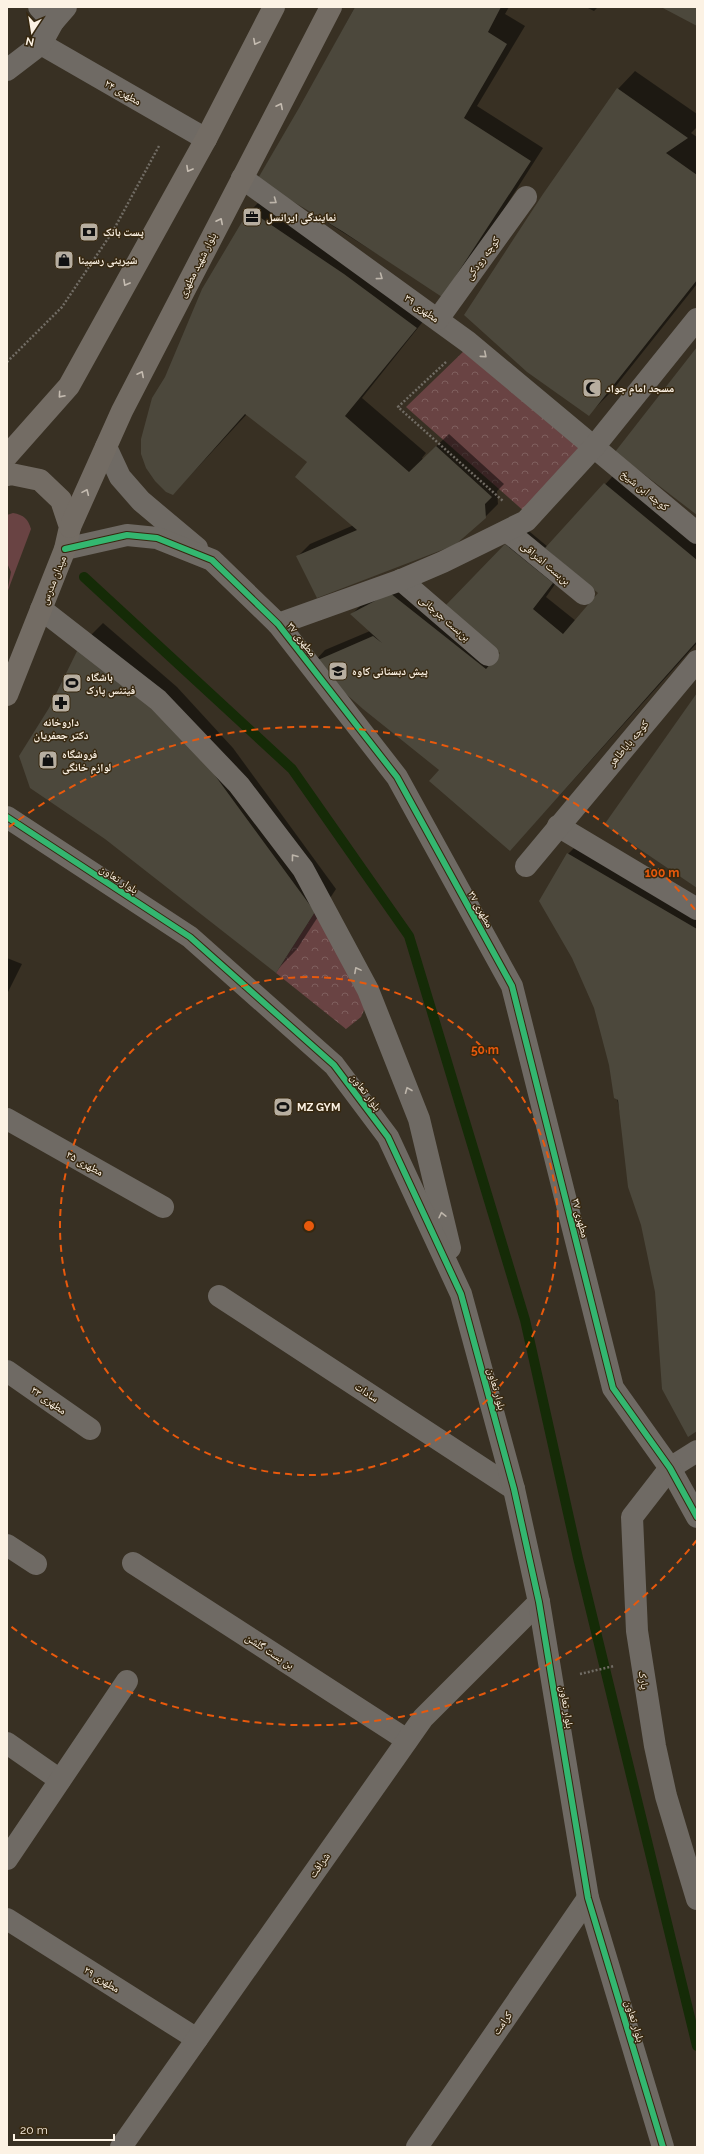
<svg xmlns="http://www.w3.org/2000/svg" width="704" height="2154" font-family="Raleway,'Noto Naskh Arabic',sans-serif">
  <defs>
    <pattern id="park-crowns" width="20" height="18" patternUnits="userSpaceOnUse"><rect width="20" height="18" fill="#694343"/><path d="M2 6a3 3 0 1 1 6 0M12 15a3 3 0 1 1 6 0" fill="none" stroke="#7f5f5e"/></pattern>
  </defs>
  <rect width="100%" height="100%" fill="#383023"/>
  <path fill="#694343" d="M13 513C24 515 28 519 31 529L7 593 11 572 7 563V515Z"/>
  <g fill="url(#park-crowns)">
    <path d="M467 348 586 447 526 513 406 407Z"/>
    <path d="M315 912 367 1003 361 1017 346 1029 276 973Z"/>
  </g>
  <g fill="#0007" fill-rule="evenodd">
    <path d="M355 7H509L505 14 525 26 477 106 543 148 460 278 379 255 258 179 301 107Z"/>
    <path d="M586 7H598L594 11Z"/>
    <path d="M635 71 697 114V127L691 133 697 137V284L611 392 589 414 618 89Z"/>
    <path d="M263 198 429 314 362 398 426 453 422 458 423 459 449 434 504 484 497 491 498 504 485 517 297 557 310 544 354 525 308 462 247 414 173 494 166 377 250 211Z"/>
    <path d="M622 466 697 527V643L510 850 440 770 313 663 325 650 370 631 352 614 364 602 403 581 498 657 502 653 446 606 524 527 548 547ZM568 566 600 593 576 621 546 597Z"/>
    <path d="M103 623 177 687 233 748 336 889 297 949 276 971 50 709 81 645Z"/>
    <path d="M581 841 697 901V1430L656 1292 568 854Z"/>
    <path d="M7 958 22 964 7 994Z"/>
  </g>
  <g fill="none" stroke-linecap="round" stroke-linejoin="round">
    <path stroke="#152b07" stroke-width="10" d="M84 577 292 769 409 936 525 1320 578 1558 697 2046"/>
  </g>
  <g fill="#4c483c">
    <path d="M355 7H501L488 32 507 44 464 118 531 161 442 297 342 231 257 180 299 108Z"/>
    <path d="M661 7H697V26Z"/>
    <path d="M617 88 688 138 666 153 697 175V280L589 416 527 372 464 315 543 194Z"/>
    <path d="M249 210 344 274 417 328 345 416 409 472 436 446 492 497 485 504 486 518 455 545 317 598 296 556 357 530 295 477 307 462 245 414 173 495 166 492 155 481 146 468 141 454V439L152 398 165 377 202 289Z"/>
    <path d="M697 347V515L615 452Z"/>
    <path d="M604 483 697 560V641L510 851 429 781 439 770 363 709 311 663 373 636 382 643 350 614 390 593 486 669 500 653 445 606 505 544 553 583 533 609 563 634 598 593 545 548Z"/>
    <path d="M80 645 155 709 211 770 315 912 276 973 105 839 30 788 19 756 49 708Z"/>
    <path d="M697 693V888L604 825Z"/>
    <path d="M567 853 697 929V1431L688 1437 662 1389 655 1292 641 1225 628 1187 618 1100 614 1098 609 1065 594 1008 572 958 539 901Z"/>
  </g>
  <g fill="none" stroke-linecap="round" stroke-linejoin="round">
    <g stroke="#716c64" stroke-width="2.5" stroke-dasharray="2 2" stroke-linecap="butt">
      <path d="M7 362 62 307 113 231 159 146"/>
      <path d="M446 362 398 407 503 501"/>
      <path d="M580 1674 614 1666"/>
    </g>
    <g stroke="#6f6a64" stroke-width="22">
      <path d="M39 7 53 22"/>
      <path d="M41 44 206 139"/>
      <path d="M7 70 41 44 53 22 66 7"/>
      <path d="M242 178 468 342 697 533"/>
      <path d="M438 319 526 197"/>
      <path d="M507 531 584 594"/>
      <path d="M401 580 488 655"/>
      <path d="M278 624 401 580 443 562 526 521 593 448 697 319"/>
      <path d="M558 826 697 909"/>
      <path d="M526 866 697 661"/>
      <path d="M7 1119 163 1207"/>
      <path d="M219 1296 514 1489"/>
      <path d="M7 1371 90 1429"/>
      <path d="M697 1451 670 1468 632 1517 637 1631 655 1746 666 1796 697 1899"/>
      <path d="M7 1545 36 1564"/>
      <path d="M133 1563 407 1740"/>
      <path d="M7 1743 60 1780"/>
      <path d="M7 1859 127 1681"/>
      <path d="M7 1919 197 2039"/>
      <path d="M121 2147 423 1718 539 1602"/>
      <path d="M417 2147 588 1898"/>
    </g>
    <g stroke="#6f6a64" stroke-width="22">
      <path d="M106 447 120 477 141 501 197 548"/>
      <path d="M65 549 127 535 157 538 212 560 278 624 397 777 512 986 613 1388 670 1468 697 1517"/>
      <path d="M41 609 158 700 239 785 303 869 368 990 419 1119 450 1248"/>
      <path d="M7 817 190 937 334 1065 388 1137 461 1294 514 1489 539 1602 588 1898 663 2147"/>
    </g>
    <g stroke="#736c64" stroke-width="22">
      <path d="M7 456 69 386 206 139 274 7"/>
      <path d="M7 475 11 474 40 480 61 500 70 527 65 549 7 695"/>
      <path d="M70 527 122 411 331 7"/>
    </g>
    <defs>
      <g id="cycleway">
        <path d="M65 549 127 535 157 538 212 560 278 624 397 777 512 986 613 1388 670 1468 697 1517"/>
        <path d="M7 817 190 937 334 1065 388 1137 461 1294 514 1489 539 1602 588 1898 663 2147"/>
      </g>
    </defs>
    <use href="#cycleway" stroke="#372810" stroke-width="8"/>
    <use href="#cycleway" stroke="#33b770" stroke-width="6"/>
  </g>
  <defs><path id="oneway-chevron" d="M-2-3.5L2.5 0L-2 3.5" fill="none" stroke-width="1.6" stroke-linecap="round" stroke-linejoin="round"/></defs>
  <g stroke="#c5bcb1">
    <use href="#oneway-chevron" transform="translate(256 42) rotate(118)"/>
    <use href="#oneway-chevron" transform="translate(280 106) rotate(-63)"/>
    <use href="#oneway-chevron" transform="translate(189 169) rotate(119)"/>
    <use href="#oneway-chevron" transform="translate(220 221) rotate(-63)"/>
    <use href="#oneway-chevron" transform="translate(126 283) rotate(119)"/>
    <use href="#oneway-chevron" transform="translate(141 374) rotate(-63)"/>
    <use href="#oneway-chevron" transform="translate(61 395) rotate(131)"/>
    <use href="#oneway-chevron" transform="translate(86 492) rotate(-66)"/>
  </g>
  <g stroke="#bdb5aa">
    <use href="#oneway-chevron" transform="translate(274 201) rotate(36)"/>
    <use href="#oneway-chevron" transform="translate(380 277) rotate(36)"/>
    <use href="#oneway-chevron" transform="translate(484 355) rotate(40)"/>
    <use href="#oneway-chevron" transform="translate(294 857) rotate(-127)"/>
    <use href="#oneway-chevron" transform="translate(357 970) rotate(-118)"/>
    <use href="#oneway-chevron" transform="translate(408 1090) rotate(-112)"/>
    <use href="#oneway-chevron" transform="translate(442 1215) rotate(-103)"/>
  </g>
  <g fill="none" stroke="#e8590c" stroke-width="2" stroke-dasharray="7 5">
    <circle cx="309" cy="1226" r="249"/>
    <path d="M697 1540A499 499 0 0 1 9 1625M9 827A499 499 0 0 1 697 912"/>
  </g>
  <defs>
    <symbol id="office-square" viewBox="-11 -11 22 22"><rect x="-9" y="-9" width="18" height="18" rx="4" fill="#b7aea0" stroke="#372810"/><path d="M-6-3h4V-5.5h4V-3h4V5H-6ZM-1-4.5V-3h2v-1.5ZM-6 0V1H6V0Z" fill="#111"/></symbol>
    <symbol id="bank-square" viewBox="-11 -11 22 22"><rect x="-9" y="-9" width="18" height="18" rx="4" fill="#b7aea0" stroke="#372810"/><path d="M-6-4H6V4H-6ZM0-2.3a2.3 2.3 0 1 0 0 4.6a2.3 2.3 0 1 0 0-4.6Z" fill="#111"/></symbol>
    <symbol id="shop-square" viewBox="-11 -11 22 22"><rect x="-9" y="-9" width="18" height="18" rx="4" fill="#b7aea0" stroke="#372810"/><path d="M-5-2.5h2.3a2.7 3.5 0 0 1 5.4 0H5L5.5 6h-11ZM-1.5-2.5h3a1.5 2.3 0 0 0-3 0Z" fill="#111"/></symbol>
    <symbol id="mosque-square" viewBox="-11 -11 22 22"><rect x="-9" y="-9" width="18" height="18" rx="4" fill="#b7aea0" stroke="#372810"/><path d="M3.5-4.9A6 6 0 1 0 3.5 4.9A5 5 0 1 1 3.5-4.9Z" fill="#111"/></symbol>
    <symbol id="school-square" viewBox="-11 -11 22 22"><rect x="-9" y="-9" width="18" height="18" rx="4" fill="#b7aea0" stroke="#372810"/><path d="M0-5L7-2L0 1L-7-2ZM-4 1L0 2.5L4 1V4Q0 6-4 4Z" fill="#111"/></symbol>
    <symbol id="stadium-square" viewBox="-11 -11 22 22"><rect x="-9" y="-9" width="18" height="18" rx="4" fill="#b7aea0" stroke="#372810"/><path d="M0-5a6.5 5 0 1 0 0 10a6.5 5 0 1 0 0-10ZM-3.5-1.8h7v3.6h-7Z" fill="#111"/></symbol>
    <symbol id="pharmacy-square" viewBox="-11 -11 22 22"><rect x="-9" y="-9" width="18" height="18" rx="4" fill="#b7aea0" stroke="#372810"/><path d="M-2-6h4v4h4v4h-4v4h-4v-4h-4v-4h4Z" fill="#111"/></symbol>
  </defs>
  <g fill-rule="evenodd">
    <use href="#office-square" x="241" y="206" width="22" height="22"/>
    <use href="#bank-square" x="78" y="221" width="22" height="22"/>
    <use href="#shop-square" x="53" y="249" width="22" height="22"/>
    <use href="#mosque-square" x="581" y="377" width="22" height="22"/>
    <use href="#school-square" x="327" y="660" width="22" height="22"/>
    <use href="#stadium-square" x="61" y="672" width="22" height="22"/>
    <use href="#pharmacy-square" x="50" y="692" width="22" height="22"/>
    <use href="#shop-square" x="37" y="749" width="22" height="22"/>
    <use href="#stadium-square" x="272" y="1096" width="22" height="22"/>
  </g>
  <g text-anchor="middle" stroke-width="3" stroke-linejoin="round" paint-order="stroke">
    <g font-size="11" fill="#fcf2e4" stroke="#372810">
      <text transform="translate(123 92) rotate(30)" y="4">مطهری ۲۴</text>
      <text transform="translate(482 258) rotate(-54)" y="4">کوچه رودکی</text>
      <text transform="translate(197 265) rotate(-63)" y="4">بلوار شهید مطهری</text>
      <text transform="translate(422 308) rotate(36)" y="4">مطهری ۳۹</text>
      <text transform="translate(645 490) rotate(39)" y="4">کوچه ابن شیخ</text>
      <text transform="translate(546 563) rotate(40)" y="4">بن‌بست اشراقی</text>
      <text transform="translate(53 580) rotate(-68)" y="4">میدان مدرس</text>
      <text transform="translate(445 618) rotate(41)" y="4">بن‌بست جرجانی</text>
      <text transform="translate(302 639) rotate(52)" y="4">مطهری ۳۷</text>
      <text transform="translate(628 743) rotate(-50)" y="4">کوچه باباطاهر</text>
      <text transform="translate(119 879) rotate(33)" y="4">بلوار تعاون</text>
      <text transform="translate(481 909) rotate(61)" y="4">مطهری ۳۷</text>
      <text transform="translate(366 1092) rotate(53)" y="4">بلوار تعاون</text>
      <text transform="translate(85 1163) rotate(29)" y="4">مطهری ۳۵</text>
      <text transform="translate(581 1218) rotate(76)" y="4">مطهری ۳۷</text>
      <text transform="translate(497 1389) rotate(75)" y="4">بلوار تعاون</text>
      <text transform="translate(367 1392) rotate(33)" y="4">سادات</text>
      <text transform="translate(49 1400) rotate(35)" y="4">مطهری ۳۳</text>
      <text transform="translate(270 1651) rotate(33)" y="4">بن بست گلشن</text>
      <text transform="translate(644 1680) rotate(81)" y="4">پارک</text>
      <text transform="translate(567 1707) rotate(81)" y="4">بلوار تعاون</text>
      <text transform="translate(319 1865) rotate(-55)" y="4">شرافت</text>
      <text transform="translate(102 1979) rotate(32)" y="4">مطهری ۲۹</text>
      <text transform="translate(635 2021) rotate(73)" y="4">بلوار تعاون</text>
      <text transform="translate(502 2023) rotate(-55)" y="4">کرامت</text>
    </g>
    <g font-size="11" font-weight="bold" fill="#fcf2e4" stroke="#372810" text-anchor="start">
      <text x="266" y="221">نمایندگی ایرانسل</text>
      <text x="103" y="236">پست بانک</text>
      <text x="78" y="264">شیرینی رسپینا</text>
      <text x="606" y="392">مسجد امام جواد</text>
      <text x="352" y="675">پیش دبستانی کاوه</text>
      <text x="86" y="681">باشگاه<tspan x="86" dy="13">فیتنس پارک</tspan></text>
      <text x="61" y="726" text-anchor="middle">داروخانه<tspan x="61" dy="13">دکتر جعفریان</tspan></text>
      <text x="62" y="758">فروشگاه<tspan x="62" dy="13">لوازم خانگی</tspan></text>
      <text x="297" y="1111">MZ GYM</text>
    </g>
  </g>
  <circle cx="309" cy="1226" r="6" fill="#e8590c" stroke="#372810" stroke-width="2"/>
  <g font-size="12" text-anchor="middle" font-weight="bold" fill="#e8590c" stroke="#372810" stroke-width="3" stroke-linejoin="round" paint-order="stroke">
    <text x="662" y="877">100 m</text>
    <text x="485" y="1054">50 m</text>
  </g>
  <rect width="704" height="2154" fill="none" stroke="#fcf2e4" stroke-width="16"/>
  <g transform="translate(32 32) rotate(192)" stroke="#372810" stroke-width="3" paint-order="stroke">
  <path d="M0-3L7 15L0 10L-7 15Z" fill="#fcf2e4"/>
  <text y="-6" font-size="11" font-weight="bold" text-anchor="middle" fill="#fcf2e4">N</text>
  </g>
  <path d="M14 2134v6h100v-6" fill="none" stroke="#fcf2e4" stroke-width="2"/>
  <text x="20" y="2134" font-size="12" fill="#fcf2e4" stroke="#372810" stroke-width="3" paint-order="stroke">20 m</text>
</svg>
